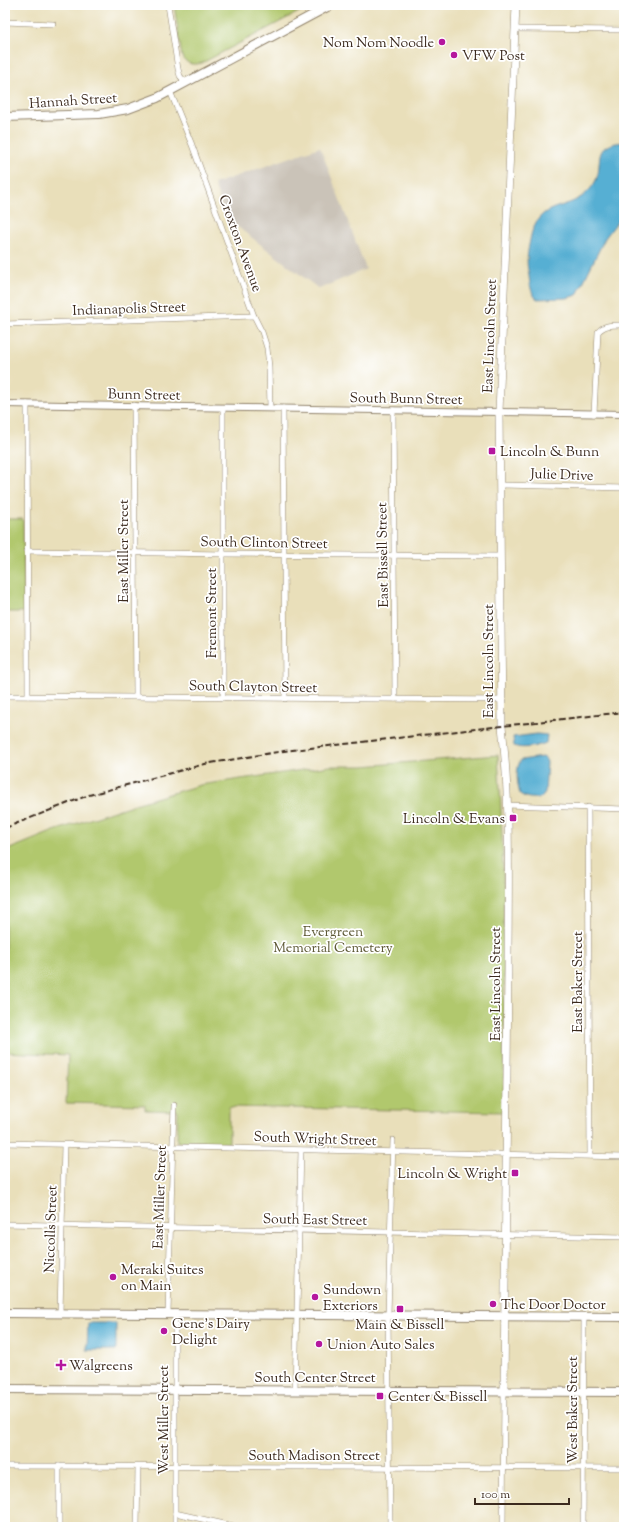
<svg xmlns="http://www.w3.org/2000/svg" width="629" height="1532" font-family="'Sorts Mill Goudy',serif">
  <rect width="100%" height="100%" fill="#fff"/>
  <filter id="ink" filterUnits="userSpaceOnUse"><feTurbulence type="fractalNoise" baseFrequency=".025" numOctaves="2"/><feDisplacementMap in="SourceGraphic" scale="8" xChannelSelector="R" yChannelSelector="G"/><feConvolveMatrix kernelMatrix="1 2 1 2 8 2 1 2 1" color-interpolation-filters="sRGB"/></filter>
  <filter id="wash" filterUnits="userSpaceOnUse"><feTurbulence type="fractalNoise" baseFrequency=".012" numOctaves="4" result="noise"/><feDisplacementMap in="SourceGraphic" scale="16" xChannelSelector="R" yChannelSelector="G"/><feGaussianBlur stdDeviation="0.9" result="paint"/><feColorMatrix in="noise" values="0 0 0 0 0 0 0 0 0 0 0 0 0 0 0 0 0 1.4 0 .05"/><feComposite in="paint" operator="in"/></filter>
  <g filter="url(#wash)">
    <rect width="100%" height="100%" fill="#e9dfba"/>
    <path fill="#cac3b8" d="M320 147 366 269 319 289 226 218 214 184Z"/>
    <g fill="#b1c86d" stroke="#767946">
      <path d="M174 5H312L202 63C193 65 188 65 182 57Z"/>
      <path d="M5 519H23L24 612H5Z"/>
      <path d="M498 755C506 873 504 993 504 1112L229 1107V1143L177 1142 178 1111 145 1110V1105L66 1103 68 1055 5 1052V851L54 831 135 804 200 785 330 766H363Z"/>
    </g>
    <g fill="#56afd3" stroke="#486c78">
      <path d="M624 142V213L605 238 577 295 567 298 537 299C529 292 530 279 528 270 526 260 528 250 530 240 538 196 569 215 591 188 609 167 585 145 624 142Z"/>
      <path d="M537 734 547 735 546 743C538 746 523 750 514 746L513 737Z"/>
      <path d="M542 757 545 758 547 762 545 793 542 797C534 799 527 799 520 794 517 784 515 769 521 760Z"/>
      <path d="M88 1323H116V1350H87Z"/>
    </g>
  </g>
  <g filter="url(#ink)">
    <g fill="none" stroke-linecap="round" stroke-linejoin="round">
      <defs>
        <g id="minor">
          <path d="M168 5 178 69 180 76 185 82"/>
          <path d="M5 22 53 24"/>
          <path d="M515 29 624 30"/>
          <path d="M170 91 192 145 254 316 262 332 267 348 269 367 270 408"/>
          <path d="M5 324 254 316"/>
          <path d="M27 404 28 696"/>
          <path d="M134 405 136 697"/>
          <path d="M283 408 285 699"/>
          <path d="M393 410 395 699"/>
          <path d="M594 414 598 332C605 324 614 325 624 325"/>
          <path d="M500 485 624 488"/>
          <path d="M27 551 224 554 500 556"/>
          <path d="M5 696 502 700"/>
          <path d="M223 698V408"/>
          <path d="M507 805 624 809"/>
          <path d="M588 807 590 1156"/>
          <path d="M5 1143 624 1157"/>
          <path d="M5 1224 624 1237"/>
          <path d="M60 1313 64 1145"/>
          <path d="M168 1314 174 1105"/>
          <path d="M295 1390 301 1150"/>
          <path d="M5 1466 624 1468"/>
          <path d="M175 1513 238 1527"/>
          <path d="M59 1527V1466"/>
          <path d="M137 1527 138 1467"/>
          <path d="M175 1527V1313"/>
          <path d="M390 1527 388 1315 393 1140"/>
          <path d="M503 1527 504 1392"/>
          <path d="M583 1527 584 1317"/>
        </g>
        <path id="tertiary" d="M5 404 624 414"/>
        <path id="secondary" d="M504 1392C506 1250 508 1108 508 967 508 887 511 806 502 726L499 412 516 5"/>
        <g id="primary">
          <path d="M5 117 99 114 128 109 157 98 331 5"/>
          <path d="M5 1313 624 1317"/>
          <path d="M5 1389 624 1392"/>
        </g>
      </defs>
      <use href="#minor" stroke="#92846c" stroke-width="6"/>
      <use href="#tertiary" stroke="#92846c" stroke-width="8"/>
      <use href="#secondary" stroke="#92846c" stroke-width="8"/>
      <use href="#primary" stroke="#92846c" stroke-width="10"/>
      <use href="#minor" stroke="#fff" stroke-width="5"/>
      <use href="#tertiary" stroke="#fff" stroke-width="6"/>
      <use href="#secondary" stroke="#fff" stroke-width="7"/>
      <use href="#primary" stroke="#fff" stroke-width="8"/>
      <path stroke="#3b2a1e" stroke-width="2" stroke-dasharray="6 3" stroke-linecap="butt" d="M5 828 89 795 205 764 284 751 624 712"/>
    </g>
  </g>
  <g fill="#b5179e" stroke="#fff" stroke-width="1.5">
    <circle cx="442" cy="42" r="4"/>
    <circle cx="454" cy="55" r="4"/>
    <rect x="488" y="447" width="8" height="8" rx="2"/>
    <rect x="509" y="814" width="8" height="8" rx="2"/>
    <rect x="511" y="1169" width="8" height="8" rx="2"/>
    <circle cx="113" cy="1277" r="4"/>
    <circle cx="315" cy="1297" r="4"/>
    <circle cx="493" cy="1304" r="4"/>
    <rect x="396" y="1305" width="8" height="8" rx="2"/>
    <circle cx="164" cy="1331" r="4"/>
    <circle cx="319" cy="1344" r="4"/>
    <path d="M59 1359h4v4h4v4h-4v4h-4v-4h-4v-4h4z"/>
    <rect x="376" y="1392" width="8" height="8" rx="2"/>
  </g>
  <g text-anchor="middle" stroke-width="3.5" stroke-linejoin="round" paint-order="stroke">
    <g font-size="14" fill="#3b2a1e" stroke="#fff" text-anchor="start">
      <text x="434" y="47" text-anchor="end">Nom Nom Noodle</text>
      <text x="462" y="60">VFW Post</text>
      <text x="500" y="456">Lincoln &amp; Bunn</text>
      <text x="505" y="823" text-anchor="end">Lincoln &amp; Evans</text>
      <text x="507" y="1178" text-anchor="end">Lincoln &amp; Wright</text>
      <text x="121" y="1274">Meraki Suites<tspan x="121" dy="16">on Main</tspan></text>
      <text x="323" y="1294">Sundown<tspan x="323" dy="16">Exteriors</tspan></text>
      <text x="501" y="1309">The Door Doctor</text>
      <text x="172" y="1328">Gene's Dairy<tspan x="172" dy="16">Delight</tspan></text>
      <text x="400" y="1329" text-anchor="middle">Main &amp; Bissell</text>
      <text x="327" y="1349">Union Auto Sales</text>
      <text x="69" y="1370">Walgreens</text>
      <text x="388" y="1401">Center &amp; Bissell</text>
    </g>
    <g font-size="14" fill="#3b2a1e" stroke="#fff">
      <text transform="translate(73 100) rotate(-4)" y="5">Hannah Street</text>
      <text transform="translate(241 243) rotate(70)" y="5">Croxton Avenue</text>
      <text transform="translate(129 308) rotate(-2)" y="5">Indianapolis Street</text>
      <text transform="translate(489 336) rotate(-88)" y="5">East Lincoln Street</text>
      <text transform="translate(144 394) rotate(1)" y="5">Bunn Street</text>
      <text transform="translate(406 398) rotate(1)" y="5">South Bunn Street</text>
      <text transform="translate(562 474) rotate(2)" y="5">Julie Drive</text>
      <text transform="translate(264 542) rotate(1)" y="5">South Clinton Street</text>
      <text transform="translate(123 551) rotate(-90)" y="5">East Miller Street</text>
      <text transform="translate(382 555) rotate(-91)" y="5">East Bissell Street</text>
      <text transform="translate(211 613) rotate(-90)" y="5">Fremont Street</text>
      <text transform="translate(488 661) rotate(-90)" y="5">East Lincoln Street</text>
      <text transform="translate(253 686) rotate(1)" y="5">South Clayton Street</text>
      <text transform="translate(577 982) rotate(-90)" y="5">East Baker Street</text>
      <text transform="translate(495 984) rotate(-90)" y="5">East Lincoln Street</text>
      <text transform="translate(315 1138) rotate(2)" y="5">South Wright Street</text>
      <text transform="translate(159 1197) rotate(-88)" y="5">East Miller Street</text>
      <text transform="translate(315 1219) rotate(1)" y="5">South East Street</text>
      <text transform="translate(50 1229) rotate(-88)" y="5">Niccolls Street</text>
      <text x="315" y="1382">South Center Street</text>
      <text transform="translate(572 1410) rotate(-90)" y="5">West Baker Street</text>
      <text transform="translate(163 1420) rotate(-90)" y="5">West Miller Street</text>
      <text x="314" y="1460">South Madison Street</text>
    </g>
    <g font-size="14" fill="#5e5936" stroke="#fff">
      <text x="333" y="936">Evergreen<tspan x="333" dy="16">Memorial Cemetery</tspan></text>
    </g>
  </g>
  <rect width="629" height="1532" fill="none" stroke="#fff" stroke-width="20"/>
  <path d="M475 1498v6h94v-6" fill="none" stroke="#3b2a1e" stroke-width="2"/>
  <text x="481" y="1498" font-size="12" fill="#3b2a1e" stroke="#ffffff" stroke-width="3" paint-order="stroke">100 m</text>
</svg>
